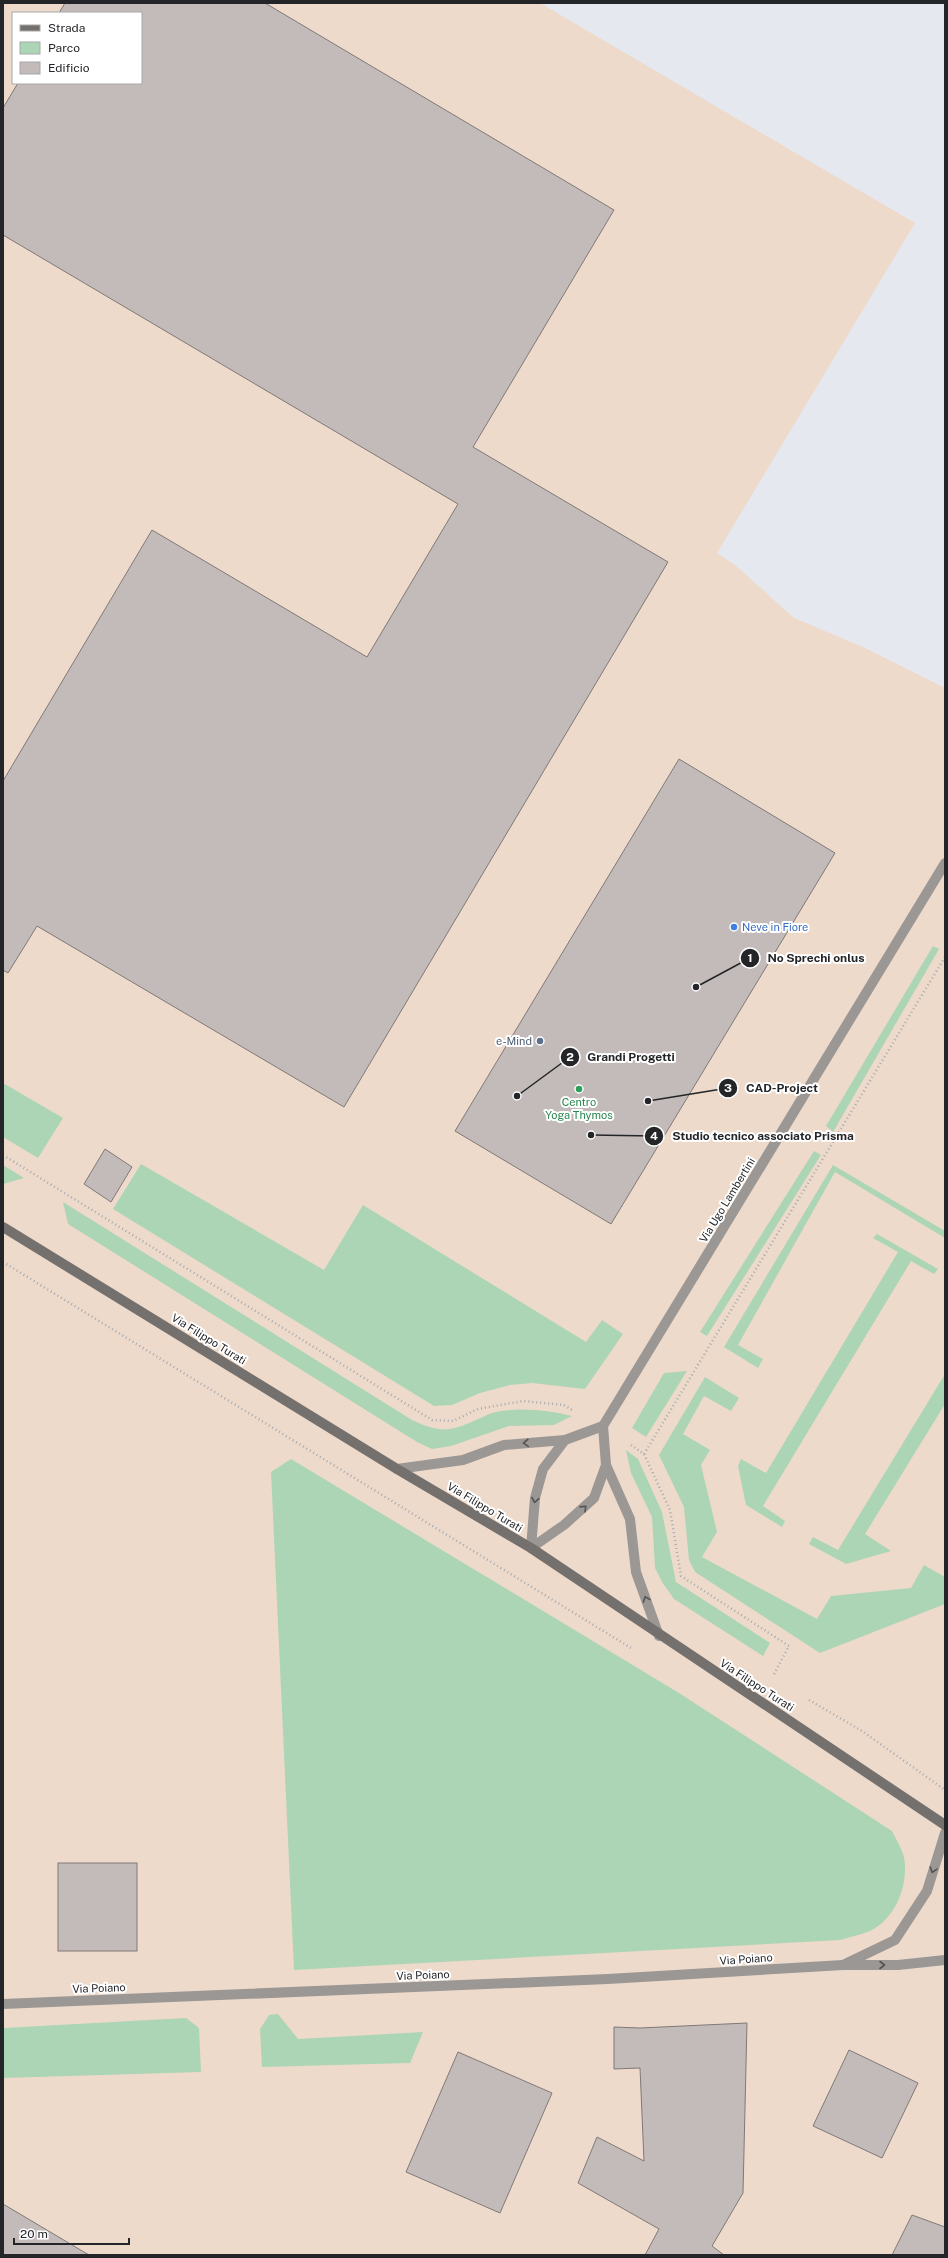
<svg xmlns="http://www.w3.org/2000/svg" width="948" height="2258" font-family="'Public Sans',sans-serif">
  <rect width="100%" height="100%" fill="#e5e8ef"/>
  <path fill="#eedacb" fill-rule="evenodd" d="M3 3H540L915 223 717 553 735 565 794 618 863 647 945 688V2255H3ZM13 13H141V83H13Z"/>
  <g fill="#acd5b6">
    <path d="M933 946 939 949 833 1132 826 1126Z"/>
    <path d="M3 1083 63 1118 38 1158 3 1137Z"/>
    <path d="M814 1151 821 1155 707 1336 700 1332Z"/>
    <path d="M141 1164 324 1270 363 1205 586 1342 602 1320 623 1334 585 1389 532 1383 510 1385 480 1393 452 1405 434 1406 113 1209Z"/>
    <path d="M3 1165 24 1178 3 1184Z"/>
    <path d="M833 1165 945 1231V1238L835 1172 738 1345 763 1359 758 1368 724 1347Z"/>
    <path d="M63 1202 412 1420C440 1433 449 1432 476 1420 483 1417 490 1413 496 1412 522 1407 547 1410 572 1416L554 1425 509 1426 451 1446 432 1449 417 1442 68 1224Z"/>
    <path d="M877 1234 938 1269 934 1274 911 1261 763 1506 785 1521 782 1527 746 1505 738 1466 741 1459 766 1473 898 1252 873 1238Z"/>
    <path d="M687 1371 646 1437 632 1428 664 1373Z"/>
    <path d="M945 1374V1404L865 1534 891 1551 846 1564 809 1544 813 1537 838 1550Z"/>
    <path d="M705 1377 739 1398 731 1411 704 1396 683 1434 710 1450 701 1465 717 1532 702 1557 817 1619 831 1596 911 1588 924 1565 945 1577V1604L820 1653 695 1572 689 1560 684 1507 659 1455Z"/>
    <path d="M626 1450 638 1459 662 1512 676 1582 770 1643 763 1656 674 1599 662 1582 655 1568 652 1517 631 1473Z"/>
    <path d="M291 1459 679 1693 892 1831C896 1839 902 1849 904 1857 909 1884 896 1919 870 1931 860 1935 849 1937 840 1940L294 1970 271 1472Z"/>
    <path d="M278 2014 298 2039 423 2032 410 2063 262 2067 260 2029 269 2015Z"/>
    <path d="M186 2018 199 2028 201 2072 3 2078V2028Z"/>
  </g>
  <g fill="#c2bbb9" stroke="#807977">
    <path d="M65 3H265L614 210 473 447 668 562 344 1107 37 926 8 973 3 970V781L152 530 367 657 458 504 3 235V108L18 83H141V13H59Z"/>
    <path d="M679 759 835 853 611 1224 455 1131Z"/>
    <path d="M105 1149 132 1167 111 1202 84 1184Z"/>
    <rect x="58" y="1863" width="79" height="88"/>
    <path d="M747 2023 743 2193 712 2246 724 2255H645L659 2229 578 2183 597 2137 644 2161 640 2068 614 2069V2027L640 2028Z"/>
    <path d="M849 2050 918 2083 882 2158 813 2126Z"/>
    <path d="M458 2052 552 2093 500 2213 406 2172Z"/>
    <path d="M3 2204 89 2255H3Z"/>
    <path d="M912 2215 945 2227V2255H892Z"/>
  </g>
  <g fill="none" stroke-linecap="round" stroke-linejoin="round">
    <g stroke="#a7aaaf" stroke-width="2.5" stroke-dasharray="1 3" stroke-linecap="butt">
      <path d="M3 1155 432 1420 453 1421 478 1409 523 1401 564 1405 572 1410"/>
      <path d="M3 1262 631 1648"/>
      <path d="M631 1445 644 1454 670 1510 681 1576 789 1646 773 1676"/>
      <path d="M644 1454 945 957"/>
      <path d="M809 1700 862 1731 945 1790"/>
    </g>
    <g stroke="#9a9795" stroke-width="10">
      <path d="M606 1465 630 1519 636 1572 659 1636"/>
      <path d="M397 1469 463 1460 504 1445 565 1440"/>
      <path d="M531 1548 564 1525 594 1498 606 1465 603 1426 945 863"/>
      <path d="M531 1548 535 1498 543 1469 565 1440 603 1426"/>
      <path d="M845 1964 895 1940 927 1891 945 1833"/>
      <path d="M3 2004 608 1979 843 1965H898L945 1960"/>
    </g>
    <path stroke="#74706d" stroke-width="10" d="M3 1227 397 1469 531 1548 945 1825"/>
  </g>
  <defs><path id="oneway-chevron" d="M-2-3.5L2.5 0L-2 3.5" fill="none" stroke-width="1.6" stroke-linecap="round" stroke-linejoin="round"/></defs>
  <g stroke="#535354">
    <use href="#oneway-chevron" transform="translate(526 1443) rotate(176)"/>
    <use href="#oneway-chevron" transform="translate(535 1500) rotate(99)"/>
    <use href="#oneway-chevron" transform="translate(584 1508) rotate(-44)"/>
    <use href="#oneway-chevron" transform="translate(646 1599) rotate(-110)"/>
    <use href="#oneway-chevron" transform="translate(933 1870) rotate(107)"/>
    <use href="#oneway-chevron" transform="translate(882 1965)"/>
  </g>
  <circle fill="#3f7fe0" stroke="#fff" stroke-width="1.5" cx="734" cy="927" r="4"/>
  <circle fill="#5c6f8a" stroke="#fff" stroke-width="1.5" cx="540" cy="1041" r="4"/>
  <circle fill="#2e9e5b" stroke="#fff" stroke-width="1.5" cx="579" cy="1089" r="4"/>
  <g text-anchor="middle" stroke-width="4" stroke-linejoin="round" paint-order="stroke">
    <g font-size="11" fill="#366cbe" stroke="#fff" text-anchor="start">
      <text x="742" y="931">Neve in Fiore</text>
    </g>
    <g font-size="11" fill="#4e5e75" stroke="#fff" text-anchor="end">
      <text x="532" y="1045">e-Mind</text>
    </g>
    <g font-size="11" fill="#27864d" stroke="#fff">
      <text x="579" y="1106">Centro<tspan x="579" dy="13">Yoga Thymos</tspan></text>
    </g>
    <g font-size="11" fill="#242528" stroke="#fff">
      <text transform="translate(727 1200) rotate(-59)" y="4">Via Ugo Lambertini</text>
      <text transform="translate(209 1339) rotate(32)" y="4">Via Filippo Turati</text>
      <text transform="translate(485 1507) rotate(31)" y="4">Via Filippo Turati</text>
      <text transform="translate(757 1685) rotate(33)" y="4">Via Filippo Turati</text>
      <text transform="translate(746 1959) rotate(-4)" y="4">Via Poiano</text>
      <text transform="translate(423 1975) rotate(-2)" y="4">Via Poiano</text>
      <text transform="translate(99 1988) rotate(-2)" y="4">Via Poiano</text>
    </g>
  </g>
  <path fill="none" stroke="#242528" stroke-width="1.5" d="M696 987L750 958M517 1096L570 1057M648 1101L728 1088M591 1135L654 1136"/>
  <g fill="#242528" stroke="#fff" stroke-width="1.5">
    <circle cx="696" cy="987" r="4"/>
    <circle cx="517" cy="1096" r="4"/>
    <circle cx="648" cy="1101" r="4"/>
    <circle cx="591" cy="1135" r="4"/>
    <circle cx="750" cy="958" r="10"/>
    <circle cx="570" cy="1057" r="10"/>
    <circle cx="728" cy="1088" r="10"/>
    <circle cx="654" cy="1136" r="10"/>
  </g>
  <g font-size="12" text-anchor="middle" font-weight="bold" fill="#fff">
    <text x="750" y="962">1</text>
    <text x="570" y="1061">2</text>
    <text x="728" y="1092">3</text>
    <text x="654" y="1140">4</text>
  </g>
  <g font-size="12" text-anchor="middle" font-weight="bold" fill="#242528" stroke="#fff" stroke-width="4" stroke-linejoin="round" paint-order="stroke">
    <text x="816" y="962">No Sprechi onlus</text>
    <text x="631" y="1061">Grandi Progetti</text>
    <text x="782" y="1092">CAD-Project</text>
    <text x="763" y="1140">Studio tecnico associato Prisma</text>
  </g>
  <rect width="948" height="2258" fill="none" stroke="#242528" stroke-width="8"/>
  <rect x="12" y="12" width="130" height="72" fill="#ffffff" stroke="#a7a8a9"/>
  <rect x="20" y="25" width="20" height="6" fill="#74706d" stroke="#a7a8a9"/>
  <text x="48" y="32" font-size="12" fill="#242528">Strada</text>
  <rect x="20" y="42" width="20" height="12" fill="#acd5b6" stroke="#a7a8a9"/>
  <text x="48" y="52" font-size="12" fill="#242528">Parco</text>
  <rect x="20" y="62" width="20" height="12" fill="#c2bbb9" stroke="#a7a8a9"/>
  <text x="48" y="72" font-size="12" fill="#242528">Edificio</text>
  <path d="M14 2238v6h115v-6" fill="none" stroke="#242528" stroke-width="2"/>
  <text x="20" y="2238" font-size="12" fill="#242528" stroke="#ffffff" stroke-width="3" paint-order="stroke">20 m</text>
</svg>
